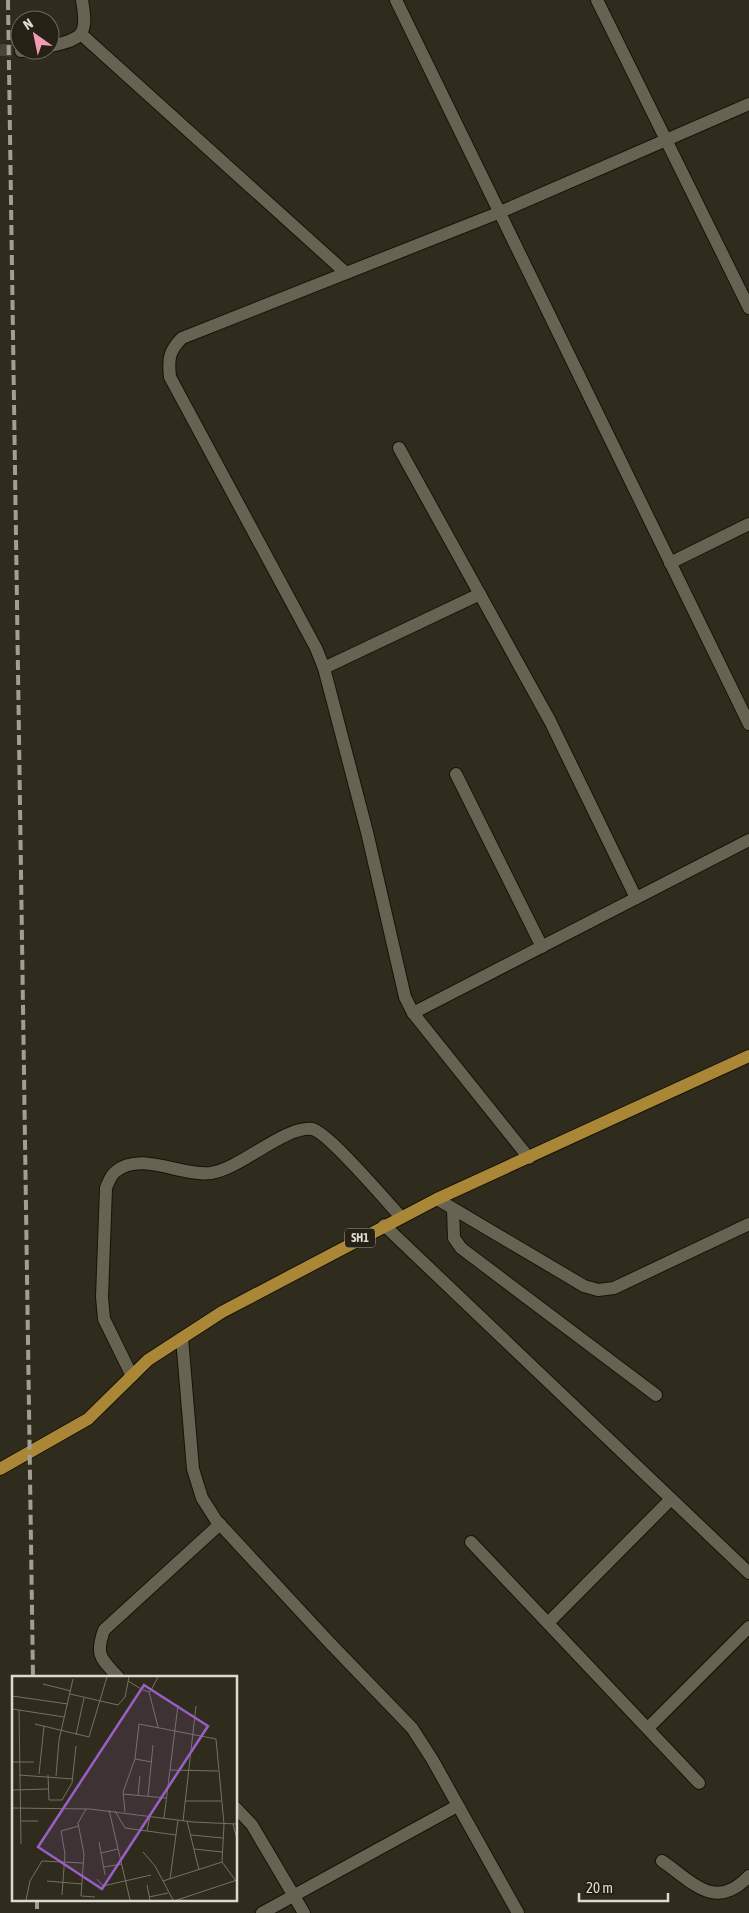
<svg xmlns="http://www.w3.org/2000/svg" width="749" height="1913" font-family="'Asap Condensed',sans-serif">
  <rect width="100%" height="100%" fill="#2f2b1d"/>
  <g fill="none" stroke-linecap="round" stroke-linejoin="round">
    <path stroke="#494538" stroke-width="12" stroke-dasharray="12 6" stroke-linecap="butt" d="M0 50 21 51"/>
    <defs>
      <g id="minor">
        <path d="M396 0 749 724"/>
        <path d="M597 0 749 308"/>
        <path d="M81 34 346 273"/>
        <path d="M50 46C84 39 88 34 82 0"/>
        <path d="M21 51 27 50"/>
        <path d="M399 448 550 721 636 898"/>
        <path d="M670 563 749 524"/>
        <path d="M324 668 480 594"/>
        <path d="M456 774 542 947"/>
        <path d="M413 1013 749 840"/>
        <path d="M529 1158 413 1013 405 997 367 832 324 668 316 648 170 377C168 359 169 351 182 338L498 213 749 104"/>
        <path d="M437 1199 584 1286 598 1290 614 1288 749 1224"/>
        <path d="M453 1209 454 1238 461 1248 656 1395"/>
        <path d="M384 1225 749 1573"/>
        <path d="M182 1338 193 1469 202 1498 216 1520 329 1642 412 1728 432 1759 518 1913"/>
        <path d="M132 1376 104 1319 102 1297 106 1188C108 1183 111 1175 115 1172 141 1150 181 1177 211 1173 242 1168 284 1126 312 1129 327 1131 387 1202 401 1217"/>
        <path d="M471 1542 699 1783"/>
        <path d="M548 1623 671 1499"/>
        <path d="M118 1677C101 1658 95 1656 104 1630L220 1524"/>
        <path d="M648 1728 749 1627"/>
        <path d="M236 1808 252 1825 304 1913"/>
        <path d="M662 1861C693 1882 715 1912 749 1876"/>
        <path d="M262 1913 457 1806"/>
      </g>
      <path id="major" d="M0 1469 88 1419 148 1360 222 1312 437 1199 749 1056"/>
    </defs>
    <use href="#minor" stroke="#171307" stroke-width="14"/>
    <use href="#major" stroke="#171307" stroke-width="14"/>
    <use href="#minor" stroke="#676353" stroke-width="12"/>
    <use href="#major" stroke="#aa8737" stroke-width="12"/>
    <g stroke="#a19e94" stroke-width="4" stroke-dasharray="10 5" stroke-linecap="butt">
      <path d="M8 0 33 1677"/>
      <path d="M37 1899V1913"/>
    </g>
  </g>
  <g text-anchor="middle" stroke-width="5" stroke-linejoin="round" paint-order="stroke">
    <rect fill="#252114" stroke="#a5a298" stroke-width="1" x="345" y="1228.5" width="30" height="19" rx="4"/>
    <g font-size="12" font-weight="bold" fill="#dcd9d1">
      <text x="360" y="1242">SH1</text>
    </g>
  </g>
  <g transform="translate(12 1676)">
    <rect width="225" height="225" fill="#2f2b1d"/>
    <path fill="none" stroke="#747165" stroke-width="1" d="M116 5 129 13M31 8 59 15M131 14 138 16 146 1M137 16 146 51M58 18 106 29 113 21 117 1M0 20 56 28M0 33 52 41M7 34 9 168M23 48 77 61 95 1M64 59 72 22M123 83 140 86M0 86H22M158 94 206 95M27 98 32 50M7 99 61 103M36 99 37 124H50L60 107 64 70M44 100 47 64 61 3M0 114 36 113M111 118 154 122M126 119 128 100M136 120 141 69M173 125H209M0 132 78 133 181 146 225 148M74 133 66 147 72 178 69 220 83 221M97 134 118 224M103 135 113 152 164 159M113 136 111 116 123 83 127 48 204 63 212 148 210 186 151 205 161 224M152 142 166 29M9 145H26M171 145 184 30M175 145 187 194M221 148 225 163M135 155 138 140M179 159 211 162M87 166 93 199M182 173 210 176M131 176 143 190 151 205M89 177 106 173M210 186 224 205M92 191 110 188M85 203 91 210 139 199M158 203 166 144M35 205 70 208M135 209 138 224M50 219 53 178 49 155 67 150M137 221 156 217M14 224 18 205 30 185 71 187M165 224 225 204"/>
    <path fill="#9860c4" fill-opacity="0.15" stroke="#9860c4" stroke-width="2.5" d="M132 9 196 50 90 213 26 171Z"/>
    <rect width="225" height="225" fill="none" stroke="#dcd9d1" stroke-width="2.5"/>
  </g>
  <g transform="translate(35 35) rotate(327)"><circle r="24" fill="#252114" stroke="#6e6b60"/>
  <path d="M0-4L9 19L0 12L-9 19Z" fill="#f19ab1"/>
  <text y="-8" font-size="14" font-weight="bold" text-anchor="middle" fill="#dcd9d1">N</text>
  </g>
  <path d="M579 1893v8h89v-8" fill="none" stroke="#dcd9d1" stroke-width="2.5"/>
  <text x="586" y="1893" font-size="15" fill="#dcd9d1" stroke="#252114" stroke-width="4" paint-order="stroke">20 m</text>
</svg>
